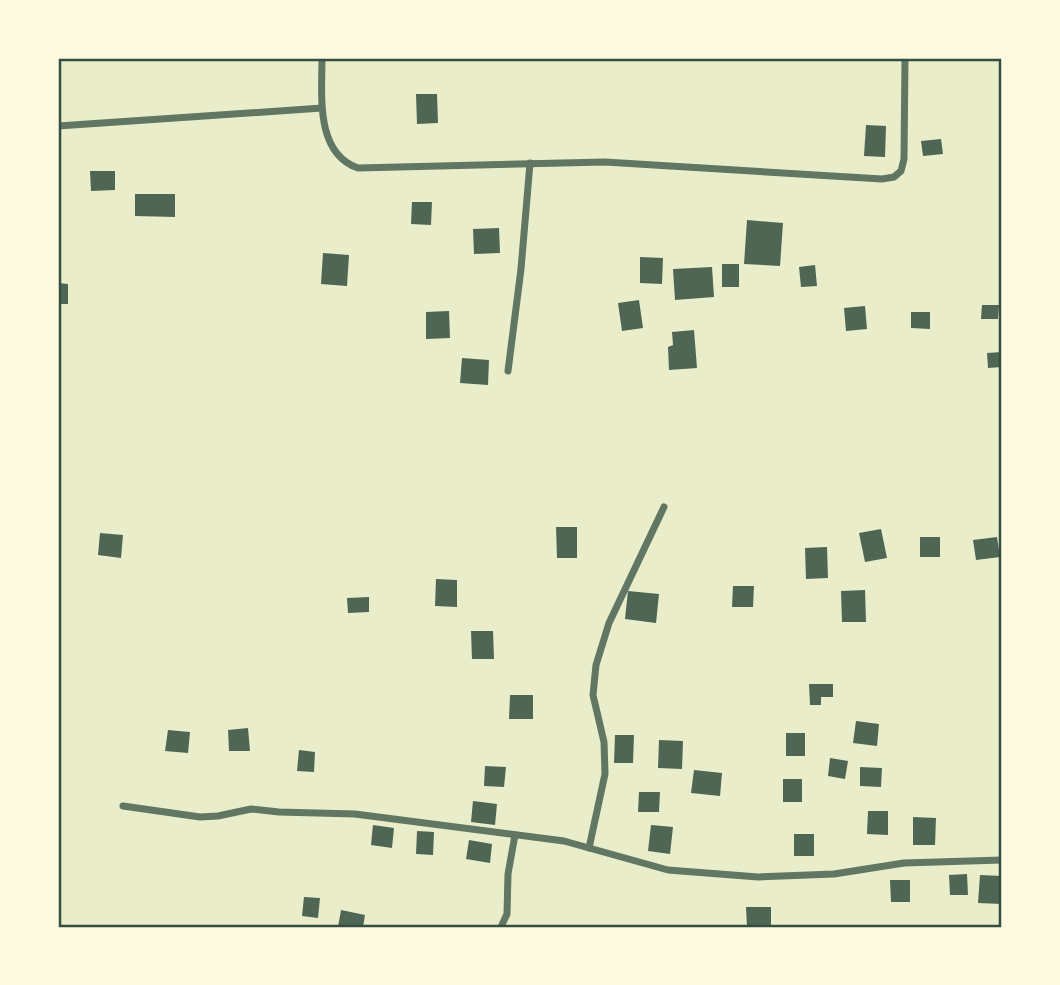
<svg xmlns="http://www.w3.org/2000/svg" width="1060" height="985" font-family="'Roboto Condensed',sans-serif">
  <rect width="100%" height="100%" fill="#e9edc9"/>
  <g fill="#4f6655">
    <path d="M416 94H437L438 123 417 124Z"/>
    <path d="M866 125 886 126 885 157 864 156Z"/>
    <path d="M941 139 943 154 923 156 921 141Z"/>
    <path d="M90 171H115V190L91 191Z"/>
    <path d="M135 194H175V217L135 216Z"/>
    <path d="M412 202H432L431 225 411 224Z"/>
    <path d="M747 220 783 223 780 266 744 264Z"/>
    <path d="M499 228 500 253 474 254 473 229Z"/>
    <path d="M323 253 349 255 347 286 321 284Z"/>
    <path d="M640 257 663 258 662 284 640 283Z"/>
    <rect x="722" y="264" width="17" height="23"/>
    <path d="M815 265 817 286 801 287 799 267Z"/>
    <path d="M712 267 714 297 675 300 673 269Z"/>
    <path d="M58 283 68 284V304H58Z"/>
    <path d="M639 300 643 328 622 331 618 303Z"/>
    <path d="M982 305H999L998 319H981Z"/>
    <path d="M865 306 867 329 846 331 844 308Z"/>
    <path d="M449 311 450 338 426 339V312Z"/>
    <path d="M911 312H930V329L911 328Z"/>
    <path d="M694 330 697 368 669 370 668 347 673 345 672 332Z"/>
    <path d="M1002 352V367L988 368 987 353Z"/>
    <path d="M462 358 489 360 488 385 460 383Z"/>
    <path d="M556 527H577V558H557Z"/>
    <path d="M881 529 887 558 865 562 859 533Z"/>
    <path d="M100 533 123 535 121 558 98 555Z"/>
    <rect x="920" y="537" width="20" height="20"/>
    <path d="M997 537 1000 557 976 560 973 540Z"/>
    <path d="M827 547 828 578 806 579 805 548Z"/>
    <path d="M436 579 457 580V607L435 606Z"/>
    <path d="M733 586H754L753 607H732Z"/>
    <path d="M865 590 866 622H842L841 591Z"/>
    <path d="M628 591 659 594 656 623 625 619Z"/>
    <path d="M369 597V612L348 613 347 598Z"/>
    <path d="M471 631H493L494 659H472Z"/>
    <path d="M809 684H833V697H821V705H810Z"/>
    <path d="M510 695H533V719H509Z"/>
    <path d="M856 721 879 724 877 746 853 743Z"/>
    <path d="M248 728 250 751H229L228 730Z"/>
    <path d="M168 730 190 732 188 753 165 751Z"/>
    <rect x="786" y="733" width="19" height="23"/>
    <path d="M615 735H634L633 763H614Z"/>
    <path d="M659 740 683 741 682 769 658 768Z"/>
    <path d="M299 750 315 752 314 772 297 771Z"/>
    <path d="M830 758 848 761 845 779 828 776Z"/>
    <path d="M485 766 506 767 504 787 484 786Z"/>
    <path d="M860 767 882 768 881 787 860 786Z"/>
    <path d="M694 770 722 773 720 796 691 793Z"/>
    <rect x="783" y="779" width="19" height="23"/>
    <path d="M639 792H660L659 812H638Z"/>
    <path d="M473 801 497 804 495 825 471 822Z"/>
    <path d="M868 811H888V835L867 834Z"/>
    <path d="M913 817 936 818 935 845H913Z"/>
    <path d="M373 825 394 828 392 848 371 845Z"/>
    <path d="M651 825 673 827 670 854 648 851Z"/>
    <path d="M417 831 434 832 433 855 416 854Z"/>
    <rect x="794" y="834" width="20" height="22"/>
    <path d="M469 840 492 844 490 863 466 859Z"/>
    <path d="M967 874 968 895H950L949 875Z"/>
    <path d="M980 875 1002 876V904L978 903Z"/>
    <path d="M890 880H910V902H891Z"/>
    <path d="M304 897 320 898 318 918 302 916Z"/>
    <path d="M746 907H771V926L747 927Z"/>
    <path d="M341 910 365 915 363 927H338Z"/>
  </g>
  <g fill="none" stroke-linecap="round" stroke-linejoin="round">
    <g stroke="#617663" stroke-width="7">
      <path d="M322 58C322 95 315 153 358 168L605 162 882 179 894 177 901 171 904 159 905 58"/>
      <path d="M58 126 322 108"/>
      <path d="M508 371 521 269 530 163"/>
      <path d="M123 806 200 817 218 816 251 809 279 812 355 814 564 841 668 870 758 877 834 874 904 863 1002 860"/>
      <path d="M589 848 605 774 604 742 593 695 596 665 609 623 664 507"/>
      <path d="M501 927 507 914 508 874 515 835"/>
    </g>
  </g>
  <rect width="1060" height="985" fill="none" stroke="#fefae0" stroke-width="119"/>
  <rect x="60" y="60" width="940" height="866" fill="none" stroke="#344e41" stroke-width="2.5"/>
</svg>
